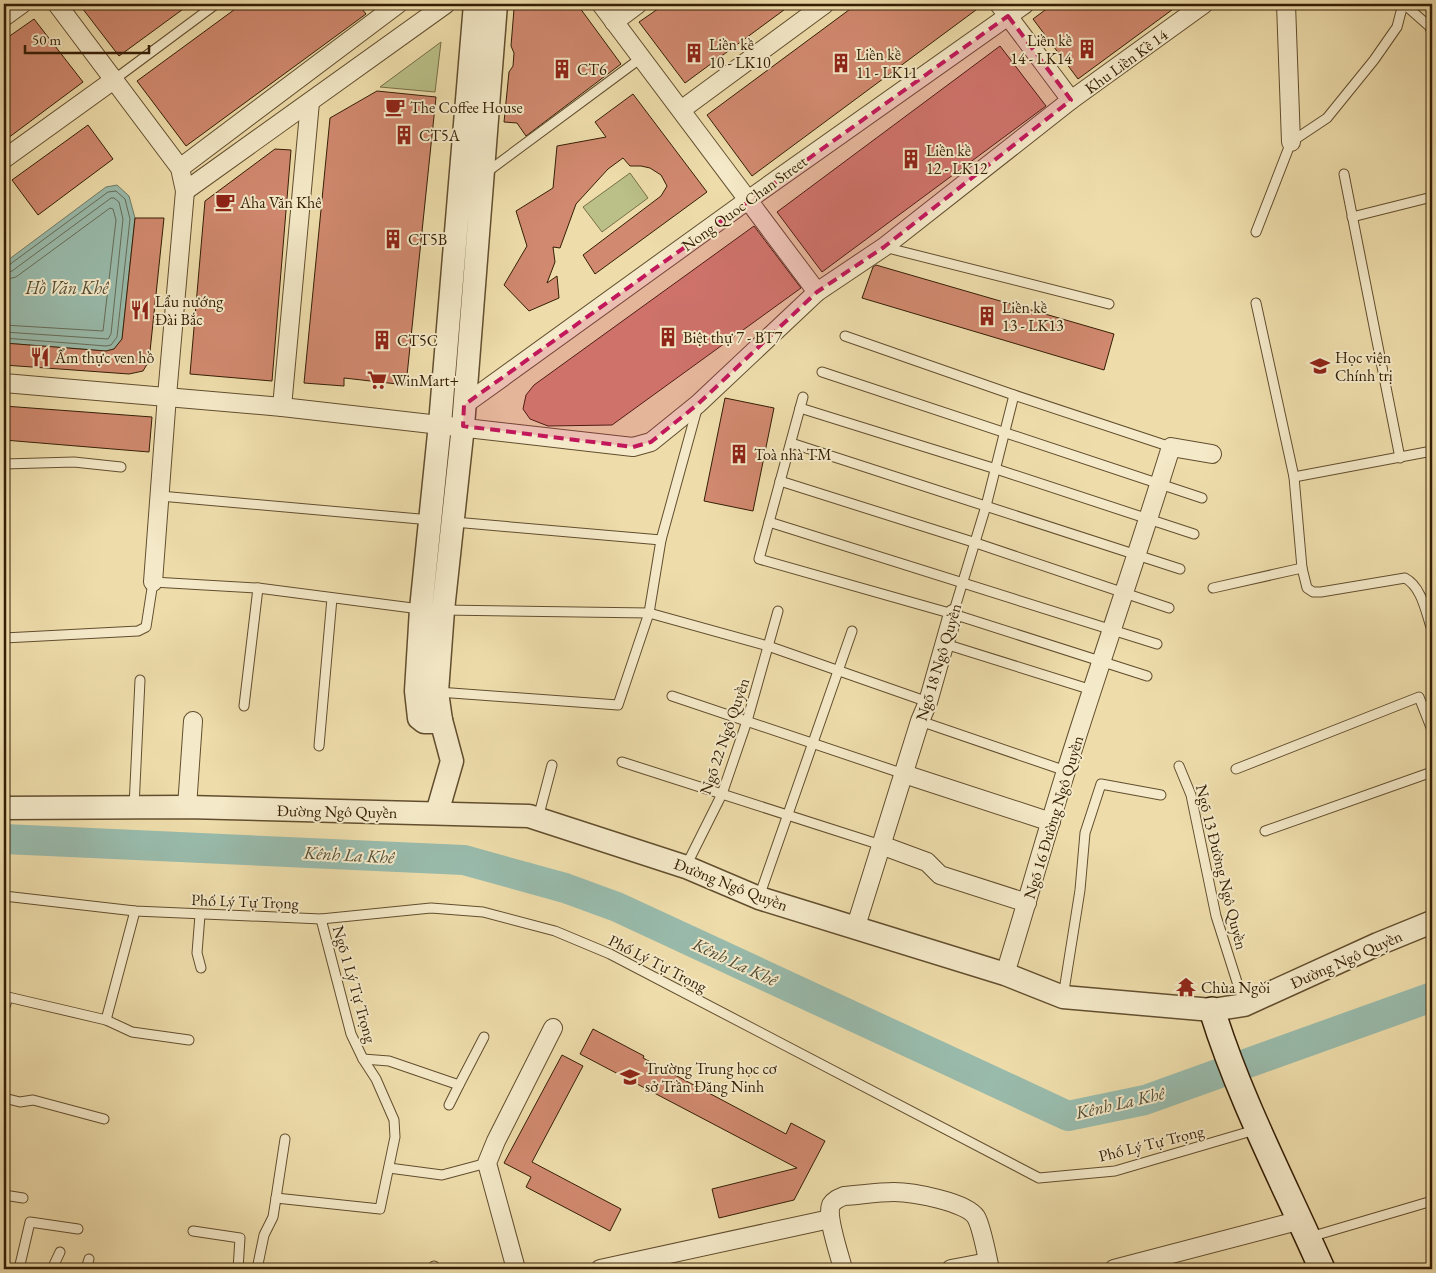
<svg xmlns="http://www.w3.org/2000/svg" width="1436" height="1273" font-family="'EB Garamond',serif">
  <rect width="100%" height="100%" fill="#eeddab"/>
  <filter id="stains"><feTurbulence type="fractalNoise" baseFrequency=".004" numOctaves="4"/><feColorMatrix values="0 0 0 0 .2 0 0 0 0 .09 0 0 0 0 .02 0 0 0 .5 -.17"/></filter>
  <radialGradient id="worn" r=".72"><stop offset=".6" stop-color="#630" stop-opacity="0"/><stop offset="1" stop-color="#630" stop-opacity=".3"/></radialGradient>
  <g fill="#bac088" stroke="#776f46">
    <path d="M441 42 435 92 380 87Z"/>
    <path d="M630 173 648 198 602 232 583 207Z"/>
  </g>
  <path fill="#99bbac" stroke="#717c69" d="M117 185 129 196 135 218 122 339 114 349 106 351 4 343V263L106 187Z"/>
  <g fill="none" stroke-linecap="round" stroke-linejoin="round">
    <g stroke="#666c58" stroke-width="1">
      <path d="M4 266 9 265 108 192 116 191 125 199 130 219 117 337 111 345 106 346 4 338"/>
      <path d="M4 273 12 271 111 198H114L119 202 123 219 111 334 108 339 4 332"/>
      <path d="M4 280 16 277 110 208 113 209 116 220 103 331 4 325"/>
    </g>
    <path stroke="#99bbac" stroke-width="30" d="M4 839 464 860 565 888 617 907 1068 1116 1145 1100 1432 997"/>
  </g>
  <g fill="#d1896f" stroke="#341e05">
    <path d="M79 4H190L119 56Z"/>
    <path d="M242 4H358L366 14 186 146 137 81Z"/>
    <path d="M520 4H577L621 64 526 136 517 123 504 122 509 72 513 66 514 53 511 46 514 9Z"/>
    <path d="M665 4H792L685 83 639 22Z"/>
    <path d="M857 4H984L752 176 707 115Z"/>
    <path d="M1053 4H1180L1078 79 1033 19Z"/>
    <path d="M34 19 83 82 4 141V40Z"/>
    <path d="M1000 46 1046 106 822 272 777 212Z"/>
    <path d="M377 91 436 97 406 385 344 378V386L304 383 330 118Z"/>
    <path d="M633 94 707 192 595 274 583 255 661 196 667 186 661 175 650 168 641 166H630L623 158 608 169 576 204 560 248 553 247 555 262 547 283 557 276 559 298 529 311 504 285 527 246 516 211 553 188 557 146 606 137 595 122Z"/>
    <path d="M88 125 113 159 38 215 12 180Z"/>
    <path d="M275 149 291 150 272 381 190 374 205 201Z"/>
    <path d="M135 218H164L149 361 143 371 129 374 4 365V343L106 351 114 349 122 339Z"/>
    <path d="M754 226 801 288 612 425 548 426 530 419 523 409 526 395 534 385Z"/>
    <path d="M876 265 1114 334 1104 370 862 298 873 267Z"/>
    <path d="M725 398 774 408 753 511 704 501Z"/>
    <path d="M4 406 152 417 149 452 4 440Z"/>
    <path d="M593 1029 644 1056 643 1058 786 1134 791 1123 825 1141 794 1200 719 1218 712 1189 797 1168 580 1054Z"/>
    <path d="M562 1055 583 1066 532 1162 621 1209 610 1231 526 1187 531 1177 504 1163Z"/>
  </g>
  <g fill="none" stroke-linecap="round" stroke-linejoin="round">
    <defs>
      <g id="service">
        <path d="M1404 4 1430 27 1432 33"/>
        <path d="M115 79 216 4"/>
        <path d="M487 172 641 58"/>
        <path d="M1344 174 1400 458"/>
        <path d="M1352 217 1432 197"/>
        <path d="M1256 232 1291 142 1327 118 1374 60 1397 27 1403 4"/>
        <path d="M884 247 1109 304"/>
        <path d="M1256 303 1294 477 1302 568 1307 588 1313 592H1321L1405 578C1422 587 1426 613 1432 630"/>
        <path d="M845 336 1014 395 1171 447"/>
        <path d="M822 372 1202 498"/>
        <path d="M803 397 759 559 953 614 1147 676"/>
        <path d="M800 408 996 469 1194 534"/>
        <path d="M791 443 1180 569"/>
        <path d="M4 464 74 462 121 467"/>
        <path d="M1294 477 1432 451"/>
        <path d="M780 481 973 542 1169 608"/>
        <path d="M160 496 431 520"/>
        <path d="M454 522 661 540"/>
        <path d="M769 522 1157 644"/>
        <path d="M1213 588 1302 568"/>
        <path d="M443 610 649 613 768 646 928 702"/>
        <path d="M953 614 986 506 1014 395"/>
        <path d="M4 638 138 631 146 627 153 582 258 588 420 609"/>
        <path d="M945 644 1092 690"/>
        <path d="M438 692 618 705 649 613 661 540 697 409"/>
        <path d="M672 696 904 774"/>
        <path d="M244 706 258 588"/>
        <path d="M920 721 1066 771"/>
        <path d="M319 746 332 598"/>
        <path d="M622 762 881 845"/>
        <path d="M1179 766 1191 795 1216 916 1244 1004"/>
        <path d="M1236 769 1419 697 1432 730"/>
        <path d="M134 807 140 680"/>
        <path d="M538 818 552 765"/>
        <path d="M1265 831 1432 772"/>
        <path d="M686 866 722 794 747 721 778 611"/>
        <path d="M4 896 135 911 321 919 431 908 483 912 555 931 610 954 1039 1178 1115 1171 1255 1130"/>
        <path d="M759 897 852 631"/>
        <path d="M200 915 197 953 201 968"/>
        <path d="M1063 997 1080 890 1085 833 1101 784 1161 795"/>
        <path d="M4 1010 8 997 106 1020 135 911"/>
        <path d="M106 1020 132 1032 189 1040"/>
        <path d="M363 1059 389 1061 459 1085 484 1037"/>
        <path d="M4 1098 20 1102 33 1100 104 1119"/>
        <path d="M449 1105 459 1085"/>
        <path d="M389 1168 442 1175 487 1163"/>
        <path d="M4 1195 23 1198"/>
        <path d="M276 1198 285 1139"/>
        <path d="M193 1231 240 1238 238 1269"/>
        <path d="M1310 1237 1432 1201"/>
        <path d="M19 1269 30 1222 78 1229"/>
        <path d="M52 1269 60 1252"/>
        <path d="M86 1269 89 1259"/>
        <path d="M257 1269 264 1235 273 1217 276 1198 380 1209 395 1137 394 1120 376 1079 363 1059 351 1034 321 919"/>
        <path d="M296 1269H305"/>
        <path d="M433 1269 434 1266"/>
      </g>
      <g id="minor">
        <path d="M57 4 180 168 185 191 167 396 153 582"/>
        <path d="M601 4 817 292"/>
        <path d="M999 4 1071 100"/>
        <path d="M1286 4 1291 142"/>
        <path d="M4 17 22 4"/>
        <path d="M614 22 638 4"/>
        <path d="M681 110 825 4"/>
        <path d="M4 159 115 79"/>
        <path d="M180 168 398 4"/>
        <path d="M185 191 446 4"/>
        <path d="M4 383 282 407 633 447 651 442 698 404 817 292 884 247 1071 100 1204 4"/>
        <path d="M464 405 748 200 1025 4"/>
        <path d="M282 407 310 102"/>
        <path d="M904 774 1051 822"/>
        <path d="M187 807 193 721"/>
        <path d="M881 845 927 862 940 875 1027 903"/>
        <path d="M856 926 920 721 928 702 953 614"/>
        <path d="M1005 974C1026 906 1045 838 1066 771 1100 663 1137 556 1171 447L1212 454"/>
        <path d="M516 1269 487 1163 496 1141 553 1028"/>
        <path d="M600 1269 830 1219"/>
        <path d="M843 1269C840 1256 826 1217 831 1205 834 1200 839 1198 844 1196 860 1195 877 1192 894 1192 912 1192 967 1202 976 1217 982 1227 987 1257 990 1269"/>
        <path d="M951 1269 988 1262"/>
        <path d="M1114 1269 1301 1220"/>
      </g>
      <g id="tertiary">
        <path d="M475 4 440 424 421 609 416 691 419 718 424 722H436L441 720 437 692 443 610 463 426 496 4"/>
        <path d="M4 808 187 807 529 816 686 867 759 898 1005 974 1063 997 1212 1010 1244 1005 1378 944 1432 922"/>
        <path d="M437 813 452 761 441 720"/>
      </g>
      <path id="secondary" d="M1212 1010C1239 1098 1285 1185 1322 1269"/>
    </defs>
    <use href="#service" stroke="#624e2e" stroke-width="11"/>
    <use href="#minor" stroke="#624e2e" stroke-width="20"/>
    <use href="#tertiary" stroke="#624e2e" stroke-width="25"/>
    <use href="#secondary" stroke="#341e05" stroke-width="28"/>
    <use href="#service" stroke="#f4e9c8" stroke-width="9"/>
    <use href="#minor" stroke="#f4e9c8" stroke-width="18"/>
    <use href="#tertiary" stroke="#f4e9c8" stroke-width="22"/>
    <use href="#secondary" stroke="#f4e9c8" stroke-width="25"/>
  </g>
  <path fill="#c2185b" fill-opacity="0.2" stroke="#c2185b" stroke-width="4" stroke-dasharray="10 6" stroke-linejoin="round" d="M1008 16 1071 100 884 247 817 292 698 404 651 442 633 447 463 426 464 405Z"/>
  <defs>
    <symbol id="building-bare" viewBox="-9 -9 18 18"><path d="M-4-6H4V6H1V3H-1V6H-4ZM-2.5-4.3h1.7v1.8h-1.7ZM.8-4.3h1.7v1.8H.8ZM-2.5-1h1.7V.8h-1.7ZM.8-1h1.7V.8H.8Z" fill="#8f2418" stroke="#f4e9c8" stroke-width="2.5" paint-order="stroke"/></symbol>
    <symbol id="cafe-bare" viewBox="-9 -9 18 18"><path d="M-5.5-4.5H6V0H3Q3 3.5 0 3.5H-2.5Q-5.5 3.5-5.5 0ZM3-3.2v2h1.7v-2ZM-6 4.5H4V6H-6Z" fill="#8f2418" stroke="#f4e9c8" stroke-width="2.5" paint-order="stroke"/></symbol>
    <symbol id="restaurant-bare" viewBox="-9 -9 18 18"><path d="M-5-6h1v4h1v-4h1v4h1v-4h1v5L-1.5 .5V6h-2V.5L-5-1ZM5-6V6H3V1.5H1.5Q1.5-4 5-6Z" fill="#8f2418" stroke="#f4e9c8" stroke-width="2.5" paint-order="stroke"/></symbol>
    <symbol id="university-bare" viewBox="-9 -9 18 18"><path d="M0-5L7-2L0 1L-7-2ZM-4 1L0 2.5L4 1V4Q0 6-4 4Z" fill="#8f2418" stroke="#f4e9c8" stroke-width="2.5" paint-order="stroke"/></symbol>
    <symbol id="supermarket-bare" viewBox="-9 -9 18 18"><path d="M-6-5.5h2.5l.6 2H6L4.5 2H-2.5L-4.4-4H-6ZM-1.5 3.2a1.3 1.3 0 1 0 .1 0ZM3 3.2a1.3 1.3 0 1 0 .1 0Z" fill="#8f2418" stroke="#f4e9c8" stroke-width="2.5" paint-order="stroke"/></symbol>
    <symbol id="temple-bare" viewBox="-9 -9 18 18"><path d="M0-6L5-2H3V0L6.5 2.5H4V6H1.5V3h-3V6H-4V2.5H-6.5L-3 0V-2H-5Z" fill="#8f2418" stroke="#f4e9c8" stroke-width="2.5" paint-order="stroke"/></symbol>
    <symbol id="school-bare" viewBox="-9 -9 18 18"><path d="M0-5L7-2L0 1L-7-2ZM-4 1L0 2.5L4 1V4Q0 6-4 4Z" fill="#8f2418" stroke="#f4e9c8" stroke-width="2.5" paint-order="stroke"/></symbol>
  </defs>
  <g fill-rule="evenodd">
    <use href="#building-bare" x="1073" y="35" width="28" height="28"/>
    <use href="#building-bare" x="680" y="39" width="28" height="28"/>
    <use href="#building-bare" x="827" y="49" width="28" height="28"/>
    <use href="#building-bare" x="548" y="55" width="28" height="28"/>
    <use href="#cafe-bare" x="381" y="93" width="28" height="28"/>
    <use href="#building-bare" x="390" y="121" width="28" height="28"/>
    <use href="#building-bare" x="897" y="145" width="28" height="28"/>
    <use href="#cafe-bare" x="211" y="188" width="28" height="28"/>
    <use href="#building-bare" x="379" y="225" width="28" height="28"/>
    <use href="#restaurant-bare" x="126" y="296" width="28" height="28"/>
    <use href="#building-bare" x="973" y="302" width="28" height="28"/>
    <use href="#building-bare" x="654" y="323" width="28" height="28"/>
    <use href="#building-bare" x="368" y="326" width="28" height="28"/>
    <use href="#restaurant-bare" x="26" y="343" width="28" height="28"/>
    <use href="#university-bare" x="1306" y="352" width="28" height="28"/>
    <use href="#supermarket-bare" x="363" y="366" width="28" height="28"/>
    <use href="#building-bare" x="725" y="440" width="28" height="28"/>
    <use href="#temple-bare" x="1172" y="973" width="28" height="28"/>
    <use href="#school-bare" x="616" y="1063" width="28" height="28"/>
  </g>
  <g text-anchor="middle" stroke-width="4" stroke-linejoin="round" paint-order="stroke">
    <g font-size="16" fill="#341e05" stroke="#f4e9c8" text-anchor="start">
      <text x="1072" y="46" text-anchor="end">Liền kề<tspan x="1072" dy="18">14 - LK14</tspan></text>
      <text x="709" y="50">Liền kề<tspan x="709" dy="18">10 - LK10</tspan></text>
      <text x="856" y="60">Liền kề<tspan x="856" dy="18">11 - LK11</tspan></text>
      <text x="577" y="75">CT6</text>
      <text x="410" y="113">The Coffee House</text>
      <text x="419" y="141">CT5A</text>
      <text x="926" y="156">Liền kề<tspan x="926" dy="18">12 - LK12</tspan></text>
      <text x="240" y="208">Aha Văn Khê</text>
      <text x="408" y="245">CT5B</text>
      <text x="155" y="307">Lẩu nướng<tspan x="155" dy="18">Đài Bắc</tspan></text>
      <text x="1002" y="313">Liền kề<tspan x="1002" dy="18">13 - LK13</tspan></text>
      <text x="683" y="343">Biệt thự 7 - BT7</text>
      <text x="397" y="346">CT5C</text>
      <text x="55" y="363">Ẩm thực ven hồ</text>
      <text x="1335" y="363">Học viện<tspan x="1335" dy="18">Chính trị</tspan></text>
      <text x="392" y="386">WinMart+</text>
      <text x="754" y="460">Toà nhà TM</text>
      <text x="1201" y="993">Chùa Ngòi</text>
      <text x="645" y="1074">Trường Trung học cơ<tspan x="645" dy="18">sở Trần Đăng Ninh</tspan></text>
    </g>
    <g font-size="16" fill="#341e05" stroke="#f4e9c8">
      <text transform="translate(1126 61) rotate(-36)" y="6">Khu Liền Kề 14</text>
      <text transform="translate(744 203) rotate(-36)" y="6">Nong Quoc Chan Street</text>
      <text transform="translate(938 662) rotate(-73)" y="6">Ngõ 18 Ngô Quyền</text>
      <text transform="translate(724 736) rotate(-71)" y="6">Ngõ 22 Ngô Quyền</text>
      <text transform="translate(337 811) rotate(1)" y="6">Đường Ngô Quyền</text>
      <text transform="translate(1053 817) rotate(-73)" y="6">Ngõ 16 Đường Ngô Quyền</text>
      <text transform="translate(1222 867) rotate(76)" y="6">Ngõ 13 Đường Ngô Quyền</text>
      <text transform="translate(731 884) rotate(21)" y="6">Đường Ngô Quyền</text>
      <text transform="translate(245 901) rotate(2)" y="6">Phố Lý Tự Trọng</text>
      <text transform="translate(1346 959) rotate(-24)" y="6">Đường Ngô Quyền</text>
      <text transform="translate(658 963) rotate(27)" y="6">Phố Lý Tự Trọng</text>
      <text transform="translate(355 984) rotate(74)" y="6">Ngõ 1 Lý Tự Trọng</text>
      <text transform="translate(1151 1143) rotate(-14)" y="6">Phố Lý Tự Trọng</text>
    </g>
    <g font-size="18" font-style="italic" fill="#524d37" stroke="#f4e9c8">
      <text x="67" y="294">Hồ Văn Khê</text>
      <text transform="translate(349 855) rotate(3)" y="6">Kênh La Khê</text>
      <text transform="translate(735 962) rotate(25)" y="6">Kênh La Khê</text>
      <text transform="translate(1120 1103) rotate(-13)" y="6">Kênh La Khê</text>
    </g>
  </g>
  <rect width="1436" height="1273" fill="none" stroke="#eeddab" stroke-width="20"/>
  <rect x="5" y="5" width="1426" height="1263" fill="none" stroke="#341e05" stroke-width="2.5"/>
  <rect x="10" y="10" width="1416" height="1253" fill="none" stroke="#341e05"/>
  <path d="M25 45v8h124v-8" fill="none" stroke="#341e05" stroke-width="2.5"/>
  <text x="32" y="45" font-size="15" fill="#341e05" stroke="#f4e9c8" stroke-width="4" paint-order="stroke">50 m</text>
  <rect width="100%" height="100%" filter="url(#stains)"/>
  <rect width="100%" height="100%" fill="url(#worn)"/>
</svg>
